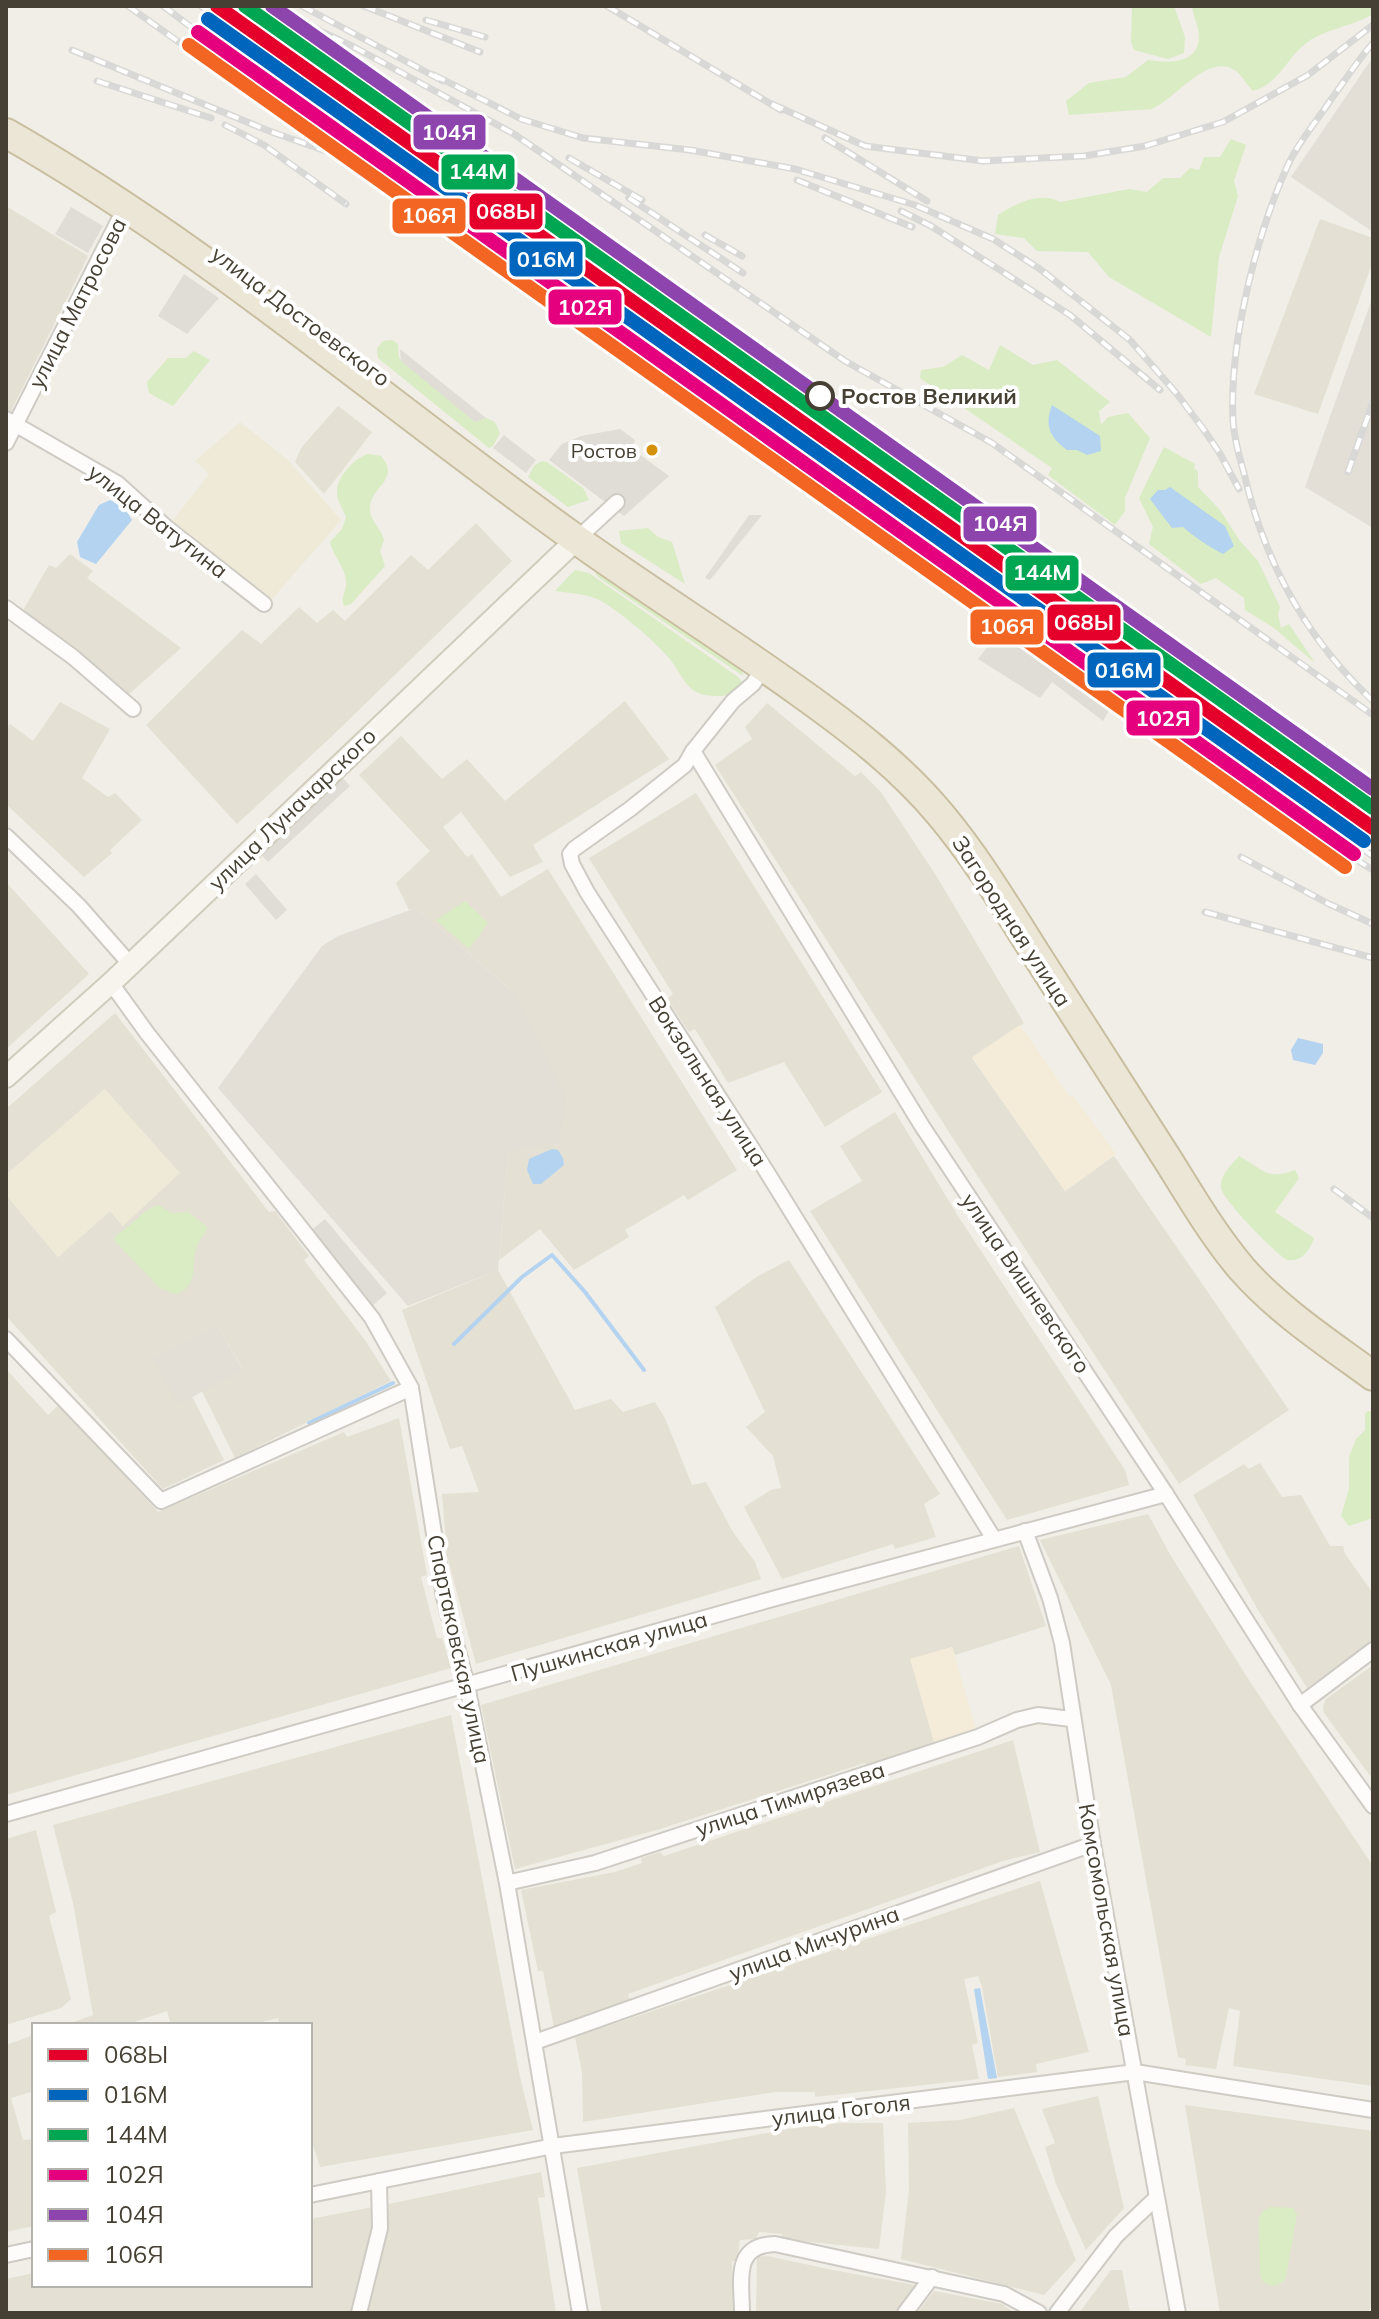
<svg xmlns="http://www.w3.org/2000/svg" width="1379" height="2319" font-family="Mulish,sans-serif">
  <rect width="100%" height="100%" fill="#f0eee6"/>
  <g fill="#e4e0d3">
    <path d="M6 206 88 256 10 413 6 411Z"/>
    <path d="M1320 219 1373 238V261L1318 414 1254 394Z"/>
    <path d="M338 406 372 432 324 494 295 462 301 448Z"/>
    <path d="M476 523 512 561 330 738 237 824 146 725 242 630 261 644 299 607 317 623 333 610 345 621 411 555 428 570Z"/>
    <path d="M70 554 93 571 87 578 181 648 128 695 79 653 22 612 49 565 56 568Z"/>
    <path d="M625 701 669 759 533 845 543 862 510 877 461 812 443 827 467 857 472 854 501 897 548 869 737 1170 688 1200 684 1195 625 1230 629 1237 574 1270 540 1229 499 1260 508 1152 512 991 416 908 409 910 396 883 430 851 359 775 401 736 442 779 467 759 505 801Z"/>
    <path d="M60 702 110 729 82 778 108 797 115 793 142 820 110 850 112 853 84 877 6 804V730L10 724 33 741Z"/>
    <path d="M767 703 855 776 861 772 881 792 937 877 1024 1023 972 1058 1065 1191 1114 1156 1289 1410 1179 1484 954 1140 715 765 752 739 745 727Z"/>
    <path d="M696 793 882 1092 825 1127 784 1062 728 1083 695 1029 689 1032 667 999 673 994 589 858Z"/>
    <path d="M6 882 89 974 6 1049Z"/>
    <path d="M115 1013 269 1212 275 1211 309 1256 304 1260 365 1340 391 1381 235 1458 202 1391 243 1369 217 1325 192 1396 224 1460 163 1489 6 1316V1195L58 1257 110 1211 123 1226 105 1089 6 1175V1109Z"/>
    <path d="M895 1112 958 1216 1125 1470 1129 1485 1007 1520 810 1211 862 1181 840 1146Z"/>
    <path d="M789 1260 940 1494 924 1504 936 1537 895 1549 893 1544 782 1579 744 1507 771 1490 781 1488 773 1456 746 1427 765 1412 715 1307 758 1276Z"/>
    <path d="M498 1270 575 1410 611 1399 623 1412 655 1402 665 1418 692 1485 706 1482 733 1532 755 1562 761 1579 476 1664 447 1556 442 1494 479 1492 462 1446 450 1449 402 1310Z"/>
    <path d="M6 1369 48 1415 59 1405 158 1512 344 1432 347 1437 399 1418 427 1575 421 1577 437 1638H442L451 1668 6 1795Z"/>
    <path d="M1260 1463 1282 1497 1301 1495 1330 1546H1343L1345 1554 1373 1593V1640L1307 1688 1258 1610 1193 1495 1244 1464 1249 1469Z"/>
    <path d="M1148 1514 1171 1556 1247 1677 1373 1866V2086L1233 2066 1240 2011 1229 2008 1216 2069 1185 2065 1186 2059 1178 2057 1111 1685 1040 1540Z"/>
    <path d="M1019 1546 1046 1626 955 1655 952 1647 911 1659 934 1742 867 1766 865 1763 660 1829 515 1869 481 1705Z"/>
    <path d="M1373 1665V1780L1324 1713 1323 1706 1326 1699Z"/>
    <path d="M451 1715 520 2077 533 2130 320 2167 310 2135V2025H280L278 2018 249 2025H171L167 2011 125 2025H65L93 2015 73 1903 53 1825Z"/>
    <path d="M1013 1740 1040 1852 1003 1861 628 1994 631 2002 554 2028 543 1971H538L521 1890 615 1872 642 1863 641 1858 660 1852 664 1856Z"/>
    <path d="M36 1830 56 1912 49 1916 71 1999 61 2008 6 2025V1839Z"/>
    <path d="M1040 1881 1089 2052 1036 2064 1037 2072 998 2077 982 1987 978 1976 964 1979 978 2043 972 2045 979 2079 815 2097V2092H775L583 2122 582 2072 575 2037Z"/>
    <path d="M34 2035V2091L11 2098 23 2140 34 2139V2226L6 2232V2045Z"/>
    <path d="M1098 2096 1124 2208 1086 2250 1056 2184 1045 2147 1055 2143 1042 2109Z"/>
    <path d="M1185 2105 1373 2131V2294L1369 2313H1220Z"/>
    <path d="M1014 2108 1076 2260 1044 2295 901 2259 909 2190 908 2123 960 2120Z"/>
    <path d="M840 2123H883L886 2192 879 2249 782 2239V2234L759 2232 756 2239 740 2240 737 2261H732L733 2313H602L577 2168 789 2129Z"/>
    <path d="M541 2172 545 2197 538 2198 556 2313H366L382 2235 384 2205Z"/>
    <path d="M373 2207 375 2229 350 2313H6V2279L34 2273V2285H310V2219Z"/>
    <path d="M767 2256 833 2270 915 2285 912 2294 898 2313H756L757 2257Z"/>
    <path d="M1111 2270H1122L1130 2313H1079Z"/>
    <path d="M934 2291 1002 2304 1014 2313H917Z"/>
  </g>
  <g fill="#f4ebd8">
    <path d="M1020 1025 1070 1097 1073 1096 1116 1154 1065 1191 972 1057Z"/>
    <path d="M952 1647 976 1730 934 1742 910 1659Z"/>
  </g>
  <g fill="#e3dfd7">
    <path d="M1373 57V232L1291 177Z"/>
    <path d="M1373 296V528L1305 487Z"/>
    <path d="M416 908 514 993 566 1099 559 1143 508 1152 498 1270 408 1306 218 1088 322 946 338 936Z"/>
    <path d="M217 1325 243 1370 179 1404 151 1358Z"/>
  </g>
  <g fill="#efead7">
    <path d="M240 422 288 460 341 520 272 599 170 524 209 474 195 461Z"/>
    <path d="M105 1089 180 1173 123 1226 110 1211 58 1257 6 1195V1175Z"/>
  </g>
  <g fill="#d9ecc4">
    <path d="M1132 6H1174L1185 37 1184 53 1168 59 1134 50 1131 42Z"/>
    <path d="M1192 6H1373V14C1352 27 1322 29 1304 45 1285 61 1278 84 1253 91 1246 85 1243 76 1236 71 1207 51 1175 101 1151 109L1069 115 1066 101 1089 83 1126 77 1148 60C1168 63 1198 65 1199 37 1199 27 1193 16 1192 6Z"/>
    <path d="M1231 139 1246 145 1234 181 1238 196 1219 257 1211 337 1109 277 1088 252 1037 251 1024 238 995 234 998 215C1016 204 1039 191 1060 202L1129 189 1147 192 1163 178H1180L1190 168 1199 170 1204 157H1220Z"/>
    <path d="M392 340 398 344 399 358 475 422 486 418 495 422 500 433 493 446 489 448 378 358 377 348 383 341Z"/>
    <path d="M1000 345 1033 365 1057 360 1110 402 1099 411 1101 425 1108 417 1128 413 1150 438 1125 498V511L1115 525 1048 475 1052 468 920 378 921 370 943 367 962 355 989 370Z"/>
    <path d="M194 351 210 360 173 406 149 393 147 382 168 358H186Z"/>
    <path d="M1164 447 1195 464 1194 468 1198 472V487L1220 510 1240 541 1258 561 1280 607 1278 614 1281 628 1289 624 1315 663 1274 628 1245 610 1244 598 1216 578 1201 584 1149 544 1153 527 1139 498Z"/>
    <path d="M368 454 381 456C402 481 368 487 370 510 371 522 381 529 384 540L380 551 385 566 351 604 344 606C340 595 348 590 346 580 344 565 333 556 330 542L342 529 346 517C343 509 337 501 337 493 336 477 355 458 368 454Z"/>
    <path d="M542 461 547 462 583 488 589 500 568 507 528 477 534 466Z"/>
    <path d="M648 528 658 537 672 542 685 584 621 543 619 531Z"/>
    <path d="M600 567 740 662 743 676 598 577 595 573Z"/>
    <path d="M575 570 589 573 738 677 743 683 740 690C732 695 726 696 716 696 683 696 685 674 666 655 649 636 625 616 603 602 590 594 570 593 555 591Z"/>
    <path d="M465 901 488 923 469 949 436 920Z"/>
    <path d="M1239 1156C1263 1169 1266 1181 1295 1170L1299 1178 1275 1212 1314 1238C1310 1250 1302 1262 1288 1260 1279 1258 1222 1199 1221 1188 1219 1176 1232 1164 1239 1156Z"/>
    <path d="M159 1205 171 1213 188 1212 207 1227C206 1234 201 1237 198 1243 190 1262 200 1286 176 1294L160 1288 114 1240 117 1234C133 1226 141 1210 159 1205Z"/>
    <path d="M1368 1411 1373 1412V1518L1349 1526 1341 1516 1349 1489V1457L1356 1439 1365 1430V1414Z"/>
    <path d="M1270 2207 1293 2208 1297 2214 1286 2276 1283 2282C1274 2288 1264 2286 1260 2276L1259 2219 1262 2212Z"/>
  </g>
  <g fill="#dfddd6">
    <path d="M71 207 103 226 88 253 55 234Z"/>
    <path d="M184 274 219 298 187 334 158 316Z"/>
    <path d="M400 349 486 418 475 422 401 361Z"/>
    <path d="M620 429 635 440 632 449 669 476 624 516 549 460 562 444 581 436Z"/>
    <path d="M504 435 536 460 526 473 493 448Z"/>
    <path d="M749 515H762L710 580 705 578Z"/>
    <path d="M999 632 1029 654 1038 652 1114 702 1103 721 1052 682 1040 698 978 659Z"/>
    <path d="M341 776 350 786 268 862 258 852Z"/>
    <path d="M256 874 287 910 276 920 245 884Z"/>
    <path d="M325 1219 387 1293 371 1307 308 1233Z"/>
  </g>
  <g fill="#b3d3f1">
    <path d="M1052 405 1100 436 1101 451 1087 455 1077 450H1067C1050 437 1044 426 1052 405Z"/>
    <path d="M1170 487 1225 526 1234 546 1223 554C1211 548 1193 536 1183 527L1172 528 1150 499 1158 490H1165Z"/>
    <path d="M110 500 124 507 132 520 96 564 80 557 77 542 99 505Z"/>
    <path d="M1298 1038 1323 1044V1053L1315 1065 1293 1060 1291 1050Z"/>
    <path d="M552 1149 558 1150 563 1158 564 1165 541 1184H533L527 1170 529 1159Z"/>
    <path d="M980 1988 997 2078 988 2079 974 1989Z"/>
  </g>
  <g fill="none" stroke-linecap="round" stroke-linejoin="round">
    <g stroke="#b3d3f1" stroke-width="4">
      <path d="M454 1344 522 1277 552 1255 585 1292 644 1370"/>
      <path d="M309 1423 393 1383"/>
    </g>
    <defs>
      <g id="street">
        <path d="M6 419 117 483 167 528 264 604"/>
        <path d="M6 443 126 206"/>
        <path d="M576 540 617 502"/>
        <path d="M6 608 73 657 133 709"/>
        <path d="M764 667 753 684 733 701 693 751 685 765 630 809 574 849 570 854 572 864 587 892 765 1169 994 1539"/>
        <path d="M693 751 922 1126 1166 1494 1300 1705 1373 1806"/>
        <path d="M6 836 79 906 130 964"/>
        <path d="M111 983 147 1033 372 1318 411 1388 444 1597 467 1686 507 1883 580 2313"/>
        <path d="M6 1339 161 1501 411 1388"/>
        <path d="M1025 1531 1050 1598 1062 1643 1093 1844 1178 2313"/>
        <path d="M1300 1705 1373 1650"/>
        <path d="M6 1814 776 1598 1166 1494"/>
        <path d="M507 1883 595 1863 978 1737 1017 1720 1038 1715 1071 1719"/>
        <path d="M535 2042 1093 1844"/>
        <path d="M310 2195 553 2146 1135 2072 1373 2110"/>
        <path d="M6 2255 34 2249"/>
        <path d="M359 2313 380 2228 379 2181"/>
        <path d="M742 2313C742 2282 732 2245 775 2244L1004 2294 1039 2313"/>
        <path d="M905 2313 932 2277"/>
        <path d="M1057 2313 1116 2236 1156 2198"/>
      </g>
      <path id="secondary" d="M6 1077 111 983 576 540"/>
      <path id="highway" d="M6 133C209 249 384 402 573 537 647 590 724 638 798 691 850 728 900 766 940 814 978 859 1009 912 1041 962 1083 1028 1125 1094 1168 1160 1191 1197 1214 1236 1242 1269 1279 1311 1328 1343 1373 1376"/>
    </defs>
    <use href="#street" stroke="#cecbc4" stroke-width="18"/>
    <use href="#secondary" stroke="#cfccbd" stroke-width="24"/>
    <use href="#highway" stroke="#cabea0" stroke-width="32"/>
    <use href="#street" stroke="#fdfcfb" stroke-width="14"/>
    <use href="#secondary" stroke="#f6f4ed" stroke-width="20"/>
    <use href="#highway" stroke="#ece6d7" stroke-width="28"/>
    <defs>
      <g id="rail">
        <path d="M128 6 255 96"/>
        <path d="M163 6 207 39 301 128 325 141"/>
        <path d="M201 6 1373 839"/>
        <path d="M267 6 354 47 514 134 845 361 992 443 1373 715"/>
        <path d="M302 6 443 81"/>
        <path d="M364 6 480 52"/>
        <path d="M607 6 781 110"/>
        <path d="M426 20 485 37"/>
        <path d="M1373 43C1357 61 1344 82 1330 101 1316 122 1297 144 1287 167 1256 236 1229 344 1233 420 1234 437 1239 456 1244 473 1264 561 1306 639 1373 701"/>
        <path d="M72 50 269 131 394 175 474 211"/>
        <path d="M434 75 521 119 583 138 690 150 795 169 915 205 993 239 1040 269 1130 340 1177 394 1204 430 1219 452 1239 489"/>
        <path d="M97 81 211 118"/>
        <path d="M772 104 865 146 983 161 1084 156 1145 146 1223 122 1308 75 1373 25"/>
        <path d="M225 125 264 145 346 204"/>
        <path d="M825 138 927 201"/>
        <path d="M569 158 642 200"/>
        <path d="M797 180 912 227"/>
        <path d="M629 198 743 273"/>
        <path d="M901 211 931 226 1070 315 1160 390"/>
        <path d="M705 235 742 256"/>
        <path d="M1348 472 1373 402"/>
        <path d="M1245 771 1373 856"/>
        <path d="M1233 784 1373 870"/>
        <path d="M1241 857 1329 904 1373 924"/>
        <path d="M1205 912 1373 958"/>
        <path d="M1334 1189 1373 1218"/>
      </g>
    </defs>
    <use href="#rail" stroke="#d8d8d7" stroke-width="7"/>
    <use href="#rail" stroke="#fff" stroke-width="4" stroke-dasharray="12" stroke-linecap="butt"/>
    <defs>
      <path id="rail-1" d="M217 6 1373 828"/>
      <path id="rail-2" d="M208 19 1364 841"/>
      <path id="rail-3" d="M245 6 1373 808"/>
      <path id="rail-4" d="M198 32 1354 854"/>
      <path id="rail-5" d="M272 6 1373 789"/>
      <path id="rail-6" d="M189 45 1345 867"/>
    </defs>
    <use href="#rail-1" stroke="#fff" stroke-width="20"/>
    <use href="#rail-2" stroke="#fff" stroke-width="20"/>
    <use href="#rail-3" stroke="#fff" stroke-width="20"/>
    <use href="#rail-4" stroke="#fff" stroke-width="20"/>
    <use href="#rail-5" stroke="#fff" stroke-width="20"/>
    <use href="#rail-6" stroke="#fff" stroke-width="20"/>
    <use href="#rail-1" stroke="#e4002b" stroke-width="14"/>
    <use href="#rail-2" stroke="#0065bd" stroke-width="14"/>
    <use href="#rail-3" stroke="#00a651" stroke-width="14"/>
    <use href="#rail-4" stroke="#e5007d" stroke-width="14"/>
    <use href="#rail-5" stroke="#8e44ad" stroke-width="14"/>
    <use href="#rail-6" stroke="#f26522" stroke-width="14"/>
  </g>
  <circle fill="#fff" stroke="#454033" stroke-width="4" cx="820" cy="396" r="13"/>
  <circle fill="#d3920a" stroke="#fff" stroke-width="3" cx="652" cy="450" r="7"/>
  <g text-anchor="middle" stroke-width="8" stroke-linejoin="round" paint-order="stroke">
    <g font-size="20" fill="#454033" stroke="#fff" text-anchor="end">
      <text x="637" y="458">Ростов</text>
    </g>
    <g font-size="22" fill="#454033" stroke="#fff">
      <text transform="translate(77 303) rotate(-63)" y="8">улица Матросова</text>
      <text transform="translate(301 316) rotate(37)" y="8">улица Достоевского</text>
      <text transform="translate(158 521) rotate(38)" y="8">улица Ватутина</text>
      <text transform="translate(292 809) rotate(-44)" y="8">улица Луначарского</text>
      <text transform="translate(1012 921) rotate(57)" y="8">Загородная улица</text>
      <text transform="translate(708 1081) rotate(57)" y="8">Вокзальная улица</text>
      <text transform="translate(1026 1283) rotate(56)" y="8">улица Вишневского</text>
      <text transform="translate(609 1646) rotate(-16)" y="8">Пушкинская улица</text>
      <text transform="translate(459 1649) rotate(78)" y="8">Спартаковская улица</text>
      <text transform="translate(790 1799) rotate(-18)" y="8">улица Тимирязева</text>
      <text transform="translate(1107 1920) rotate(80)" y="8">Комсомольская улица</text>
      <text transform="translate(814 1943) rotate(-20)" y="8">улица Мичурина</text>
      <text transform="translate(841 2110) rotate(-7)" y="8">улица Гоголя</text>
    </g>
    <g font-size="22" font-weight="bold" fill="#454033" stroke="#fff" text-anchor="start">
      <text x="841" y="404">Ростов Великий</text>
    </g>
  </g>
  <g stroke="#fff" stroke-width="3">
    <rect x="412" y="113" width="75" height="38" rx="8" fill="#8e44ad"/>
    <rect x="440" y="153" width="76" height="38" rx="8" fill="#00a651"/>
    <rect x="468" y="192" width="76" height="39" rx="8" fill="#e4002b"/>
    <rect x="391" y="197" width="76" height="38" rx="8" fill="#f26522"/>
    <rect x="508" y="240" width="76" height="38" rx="8" fill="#0065bd"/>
    <rect x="547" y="288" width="76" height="38" rx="8" fill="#e5007d"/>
    <rect x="962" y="505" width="76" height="38" rx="8" fill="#8e44ad"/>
    <rect x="1004" y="554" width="76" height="38" rx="8" fill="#00a651"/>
    <rect x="1046" y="603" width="76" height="39" rx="8" fill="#e4002b"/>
    <rect x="969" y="608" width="76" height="38" rx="8" fill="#f26522"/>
    <rect x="1086" y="651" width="76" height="38" rx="8" fill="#0065bd"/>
    <rect x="1125" y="699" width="76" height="38" rx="8" fill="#e5007d"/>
  </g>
  <g font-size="22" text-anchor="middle" font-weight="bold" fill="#fff">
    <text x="449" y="140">104Я</text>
    <text x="478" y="179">144М</text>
    <text x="506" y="219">068Ы</text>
    <text x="429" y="223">106Я</text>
    <text x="546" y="267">016М</text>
    <text x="585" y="315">102Я</text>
    <text x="1000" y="531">104Я</text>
    <text x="1042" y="580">144М</text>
    <text x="1084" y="630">068Ы</text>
    <text x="1007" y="634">106Я</text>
    <text x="1124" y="678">016М</text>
    <text x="1163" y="726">102Я</text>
  </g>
  <rect width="1379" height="2319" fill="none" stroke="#454033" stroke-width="16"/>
  <rect x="32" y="2023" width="280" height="264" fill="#ffffff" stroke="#b5b3ad" stroke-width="2"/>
  <rect x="48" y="2049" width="40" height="12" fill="#e4002b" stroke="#b5b3ad" stroke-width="2"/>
  <text x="104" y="2063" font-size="24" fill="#454033">068Ы</text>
  <rect x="48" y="2089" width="40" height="12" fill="#0065bd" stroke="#b5b3ad" stroke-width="2"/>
  <text x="104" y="2103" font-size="24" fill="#454033">016М</text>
  <rect x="48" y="2129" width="40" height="12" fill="#00a651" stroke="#b5b3ad" stroke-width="2"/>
  <text x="104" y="2143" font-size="24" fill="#454033">144М</text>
  <rect x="48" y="2169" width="40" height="12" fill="#e5007d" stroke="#b5b3ad" stroke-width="2"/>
  <text x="104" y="2183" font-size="24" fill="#454033">102Я</text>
  <rect x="48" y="2209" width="40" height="12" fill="#8e44ad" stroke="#b5b3ad" stroke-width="2"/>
  <text x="104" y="2223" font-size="24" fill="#454033">104Я</text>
  <rect x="48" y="2249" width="40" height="12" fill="#f26522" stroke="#b5b3ad" stroke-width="2"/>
  <text x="104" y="2263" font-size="24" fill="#454033">106Я</text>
</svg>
